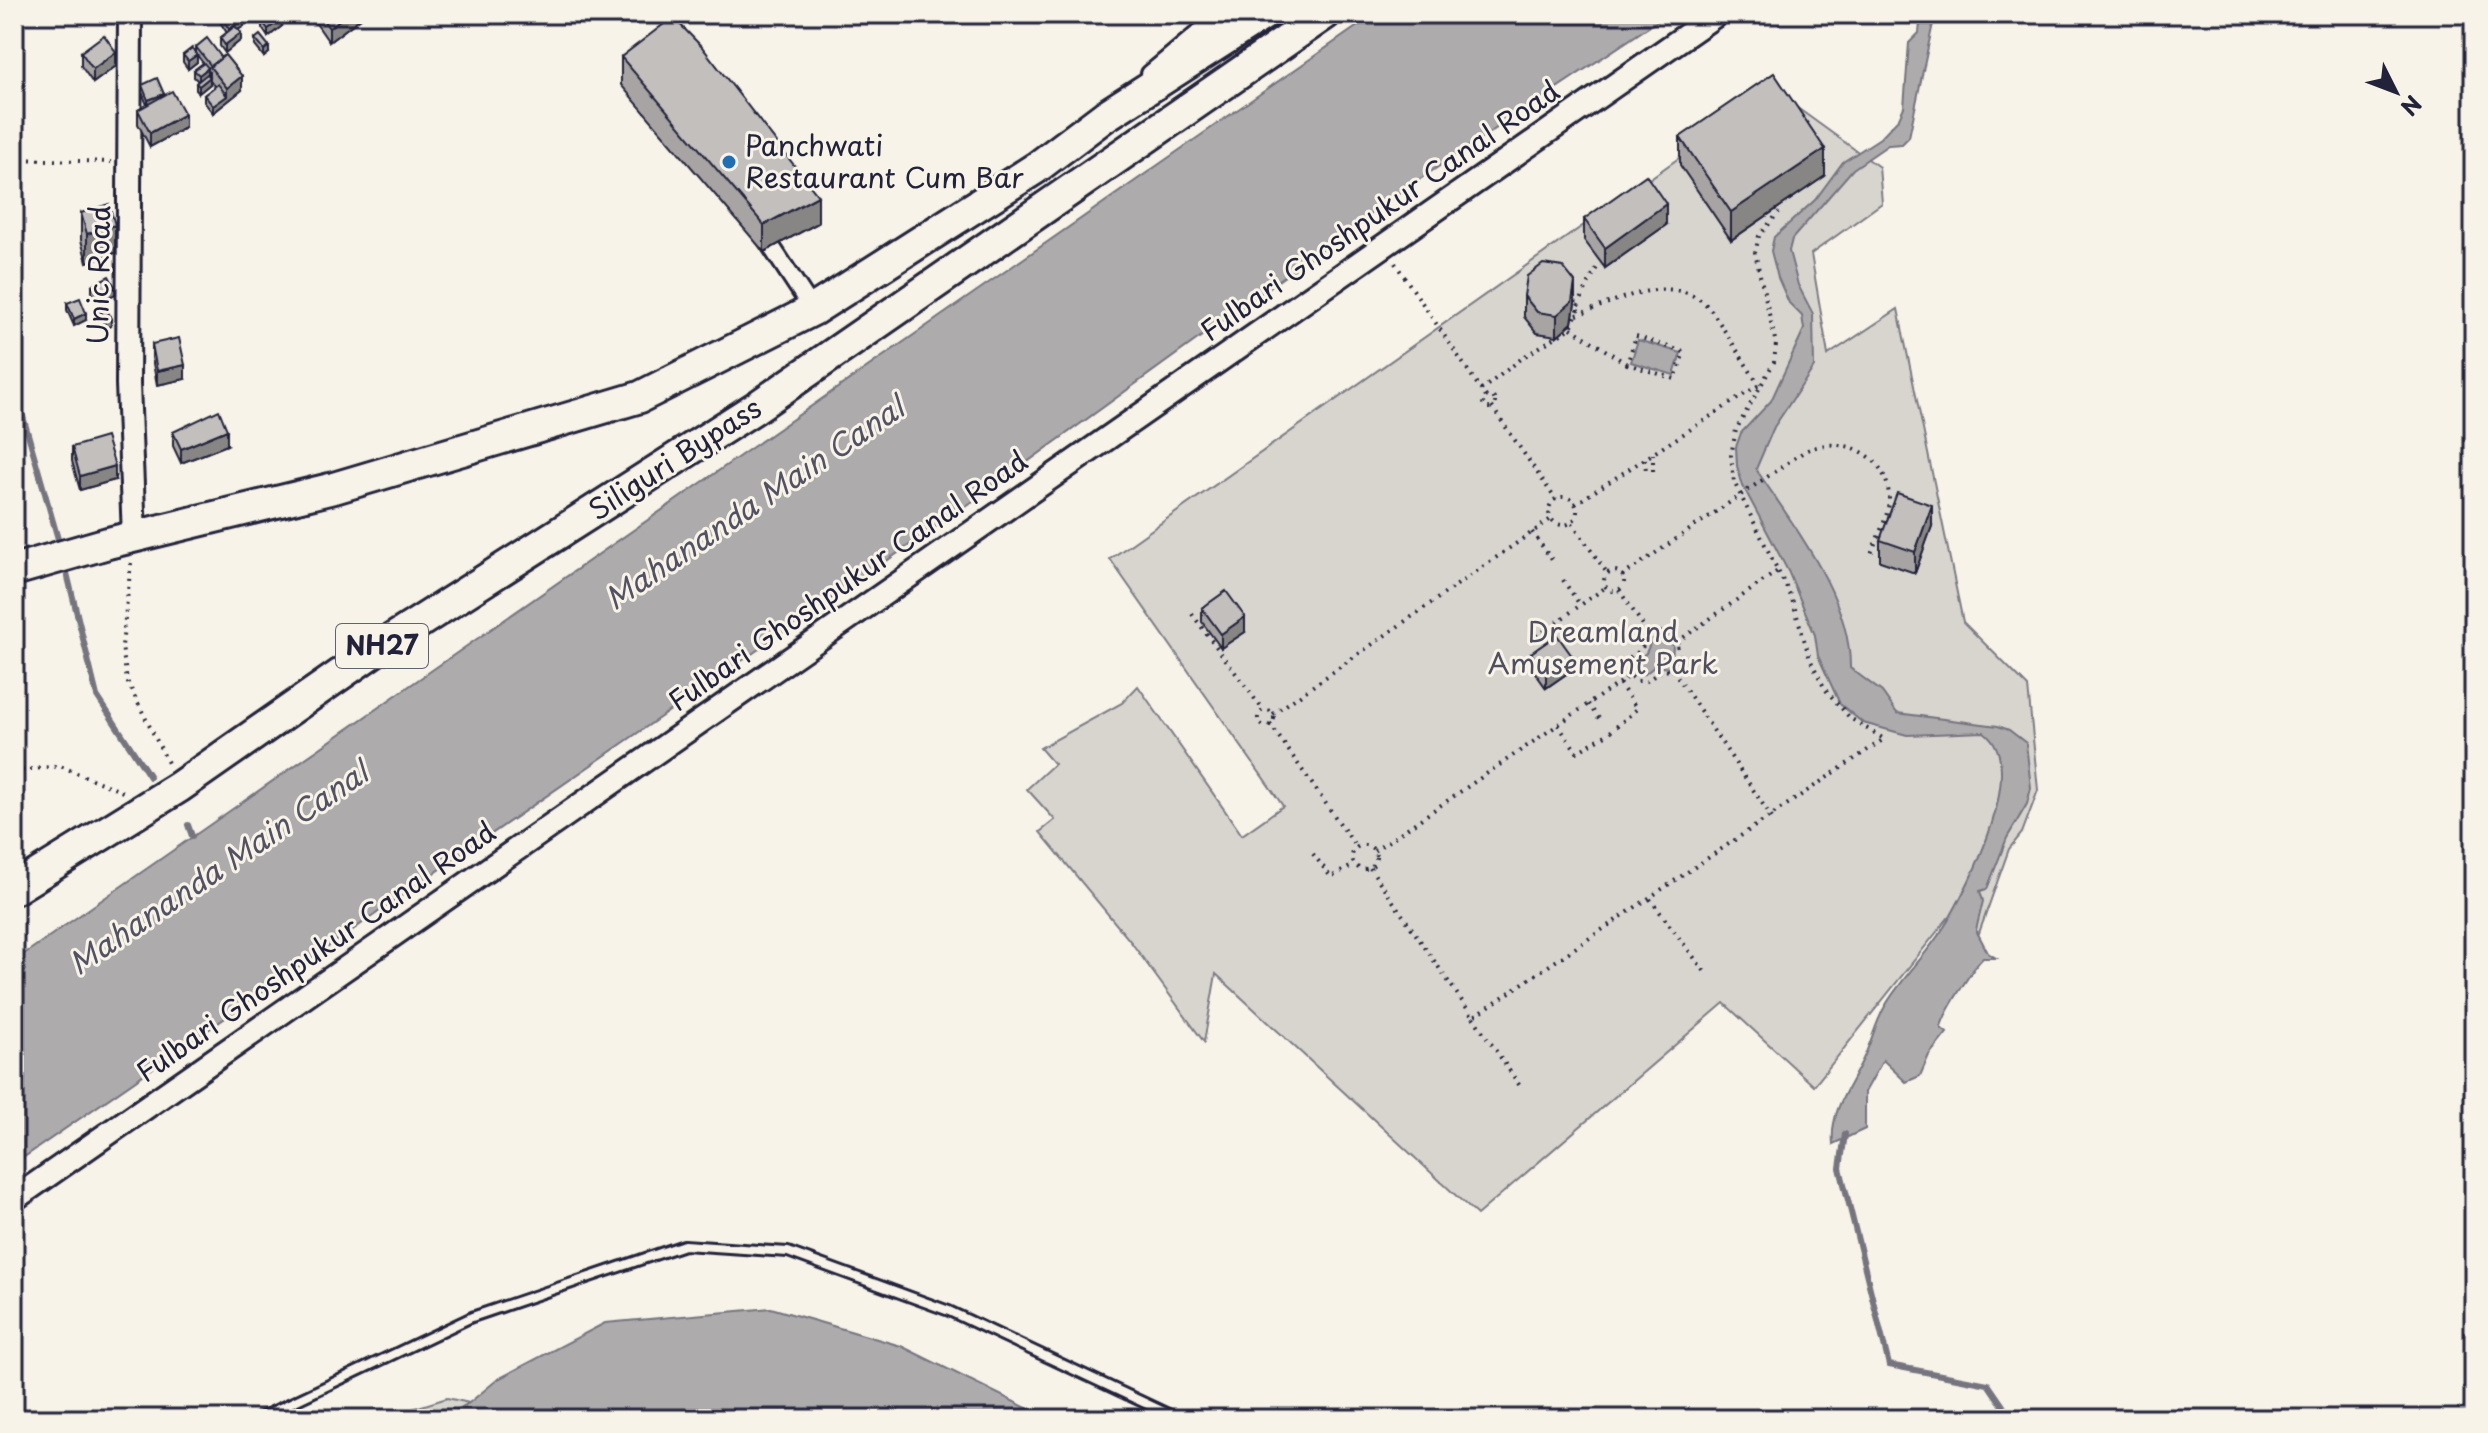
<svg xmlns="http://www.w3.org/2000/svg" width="2488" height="1433" font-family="'Playpen Sans',sans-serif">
  <rect width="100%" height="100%" fill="#f7f3e8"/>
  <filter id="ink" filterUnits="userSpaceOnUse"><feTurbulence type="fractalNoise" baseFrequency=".0125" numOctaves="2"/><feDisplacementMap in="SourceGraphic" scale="16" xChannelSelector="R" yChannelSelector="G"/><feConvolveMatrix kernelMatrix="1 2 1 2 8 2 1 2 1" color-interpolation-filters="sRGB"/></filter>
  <g filter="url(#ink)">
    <g fill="#d8d5cf" stroke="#7d7c85" stroke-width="2">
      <path d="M1774 91 1879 167 1882 203 1811 254 1828 355 1898 309 1963 622 2028 687 2038 790 2022 833 2009 849 1979 933 1948 918 1814 1086 1724 1003 1477 1215 1216 974 1204 1042 1131 942 1040 832 1055 820 1027 789 1054 764 1040 748 1122 703 1138 686 1242 835 1283 806 1110 559Z"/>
      <path d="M447 1398 469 1403 441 1419H380Z"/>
    </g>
    <g fill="#aeabad" stroke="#76747f" stroke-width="2">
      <path d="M1375 14H1668L1408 187 979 497 14 1164V961Z"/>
      <path d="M1921 14H1935L1909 137 1902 144 1888 145 1853 169 1792 239 1789 251 1798 285 1813 314 1814 367 1774 427 1756 469C1793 525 1851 597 1850 668L1882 692 1897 713 1998 726 2009 730 2026 743 2031 788 2027 804 2007 838 1987 889 1980 891 1983 901 1976 930 1988 953 1996 958H1983C1974 966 1941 1018 1941 1028L1947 1033 1929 1055 1920 1076 1906 1082 1883 1060 1865 1092V1129L1833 1144C1830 1110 1850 1087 1863 1059 1872 1041 1876 1020 1887 1003 1905 974 1932 949 1949 919 1970 882 2030 766 1984 732L1907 735 1863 723 1840 704 1818 656 1815 635 1789 573 1743 486 1737 466 1736 447 1741 433 1771 401 1804 329 1802 316 1789 303 1778 278 1771 251 1774 237 1815 200 1843 162 1880 138 1899 118 1904 107 1909 43 1919 33Z"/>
      <path d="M1638 340 1681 353 1674 375 1631 362Z"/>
      <path d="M1652 639 1673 644 1672 665 1668 668 1655 666 1645 674 1637 675 1632 664 1646 653Z"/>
      <path d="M771 1308 901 1346 1049 1419H441L469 1403 498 1379 605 1323Z"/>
    </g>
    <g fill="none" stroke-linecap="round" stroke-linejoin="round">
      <g stroke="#76747f" stroke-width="6">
        <path d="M14 385 60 546"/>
        <path d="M65 565 97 696 150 777"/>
        <path d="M188 825 192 836"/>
        <path d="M1845 1134 1840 1168 1889 1365 1988 1384 2012 1419"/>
      </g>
      <defs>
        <path id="lane" d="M257 1419 472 1317 684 1245 788 1252 949 1311 1179 1419"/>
        <g id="street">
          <path d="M1150 74 1222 14"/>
          <path d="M761 231 813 310"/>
        </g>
        <g id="secondary">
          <path d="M130 14 128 384 134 537"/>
          <path d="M14 1199 1717 14"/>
        </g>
        <g id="highway">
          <path d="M14 570 108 543 334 488 640 397 813 310 1036 168 1105 116 1264 14"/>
          <path d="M14 889 179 787 374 651 755 408 1325 14"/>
        </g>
      </defs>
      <use href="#lane" stroke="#22223b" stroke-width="14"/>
      <use href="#street" stroke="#22223b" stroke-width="22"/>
      <use href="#secondary" stroke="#22223b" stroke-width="28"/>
      <use href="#highway" stroke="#22223b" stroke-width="36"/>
      <g stroke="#22223b" stroke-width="4" stroke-dasharray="2 6" stroke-linecap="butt">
        <path d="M14 159 111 162"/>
        <path d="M1395 263 1486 397"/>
        <path d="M1578 306 1598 265"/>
        <path d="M14 309H15"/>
        <path d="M1577 315C1620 300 1676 268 1712 311L1759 385"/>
        <path d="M1571 328 1627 364"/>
        <path d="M1636 336 1684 352 1675 379 1627 364Z"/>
        <path d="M1481 390 1525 356 1571 328 1578 310 1573 294"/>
        <circle cx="1489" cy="402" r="6"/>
        <path d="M1492 407 1556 500"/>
        <path d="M1645 459 1646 472"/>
        <path d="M1653 471V454"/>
        <circle cx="1563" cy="511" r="14"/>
        <path d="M1575 504 1759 385"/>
        <path d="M1572 523 1607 573"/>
        <path d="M1532 532 1555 564"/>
        <path d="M131 563 122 646 127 681 170 767"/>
        <circle cx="1614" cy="581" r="10"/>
        <path d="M1622 576 1805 451C1844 433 1890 455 1889 501 1888 518 1877 537 1871 554"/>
        <path d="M1563 580 1580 605"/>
        <path d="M1619 590 1649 634"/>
        <path d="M1192 614 1263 710"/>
        <path d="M1660 632 1676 640 1680 660 1672 671 1662 670 1647 681H1636L1628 674 1627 660 1641 650 1649 634Z"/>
        <path d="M1677 642 1779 570"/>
        <path d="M1540 648 1533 639 1606 587"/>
        <path d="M1673 670 1772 818"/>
        <path d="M1588 704 1601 721"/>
        <circle cx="1266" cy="718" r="8"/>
        <path d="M1273 714 1551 519"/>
        <path d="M1270 724 1357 848"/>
        <path d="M1558 725 1577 752 1609 733 1637 709 1619 683"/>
        <path d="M14 771 60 766 123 792"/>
        <circle cx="1364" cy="857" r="12"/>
        <path d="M1374 851 1629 676"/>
        <path d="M1313 854 1331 877 1354 865"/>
        <path d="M1370 868 1473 1017 1884 739 1850 718 1825 689 1810 659 1792 599 1734 482 1731 455 1736 430 1774 362 1776 344 1755 253 1759 236 1779 212"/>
        <path d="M1650 899 1705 972"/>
        <path d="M1473 1017 1522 1089"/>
      </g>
      <use href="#lane" stroke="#f7f3e8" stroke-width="8"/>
      <use href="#street" stroke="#f7f3e8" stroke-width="16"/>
      <use href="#secondary" stroke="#f7f3e8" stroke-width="22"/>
      <use href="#highway" stroke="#f7f3e8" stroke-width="30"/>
    </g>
    <g fill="#a7a4a3" stroke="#22223b" stroke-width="2">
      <path d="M218 14H241L244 26 238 30 241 40 225 53 220 46V38L227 33 218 19Z"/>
      <path d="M315 14H366L329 42 315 22Z"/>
      <path d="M262 21 282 26 268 37 262 28Z"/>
      <path d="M255 39 269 53 264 57 255 46Z"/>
      <path d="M196 47 242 90 213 113 204 102V95L215 87 210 81V73L208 70 210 84 199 93 196 90V83L198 81 194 77V70L203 63 197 55V62L188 69 183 62V55L196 53Z"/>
      <path d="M81 52 116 66 93 83 81 66Z"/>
      <path d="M621 57 818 223 764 252 621 85Z"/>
      <path d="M142 85 164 96 185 128 150 147 138 124V110L147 105 142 92Z"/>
      <path d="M1680 137 1825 176 1731 240 1680 165Z"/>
      <path d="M81 213 115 253 87 262 81 240Z"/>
      <path d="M1584 219 1666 225 1605 268 1584 240Z"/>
      <path d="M92 285 115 294 99 303 92 292Z"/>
      <path d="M1524 296 1575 303 1572 323 1557 336 1537 333 1524 317Z"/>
      <path d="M67 303 86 320 74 326 67 310Z"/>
      <path d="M99 306 111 326 105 328 99 313Z"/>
      <path d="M152 344 185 379 157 385 152 358Z"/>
      <path d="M173 432 227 445 181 463 173 446Z"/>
      <path d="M72 447 115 480 80 490 72 461Z"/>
      <path d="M1932 526 1915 573 1880 561V540Z"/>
      <path d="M1202 608 1245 632 1221 648 1202 622Z"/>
      <path d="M1531 653 1572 670 1546 688 1531 667Z"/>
    </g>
    <g fill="#888684" stroke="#22223b" stroke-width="2">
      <path d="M347 14H366L329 42V28Z"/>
      <path d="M244 19V26L229 36V29Z"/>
      <path d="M282 19V26L268 37V29Z"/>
      <path d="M241 33V40L225 53V45Z"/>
      <path d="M269 46V53L264 57V50Z"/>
      <path d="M116 52V66L93 83V69Z"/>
      <path d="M197 55V62L188 69V61Z"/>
      <path d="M208 68V75L199 82V75Z"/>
      <path d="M242 76V90L213 113V106L227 96V88Z"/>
      <path d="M210 77V84L199 93V86Z"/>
      <path d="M164 94V101L148 108V100Z"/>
      <path d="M185 114V128L150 147V133Z"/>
      <path d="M1825 149V176L1731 240V212Z"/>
      <path d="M818 196V223L764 252V225Z"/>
      <path d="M1666 204V225L1605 268V248Z"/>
      <path d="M115 225V253L87 262V234Z"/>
      <path d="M1575 282V303L1572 323 1557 336V315Z"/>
      <path d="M115 287V294L99 303V296Z"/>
      <path d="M86 313V320L74 326V319Z"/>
      <path d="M111 319V326L105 328V321Z"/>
      <path d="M185 365V379L157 385V371Z"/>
      <path d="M227 430V445L181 463V449Z"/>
      <path d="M115 466V480L80 490V476Z"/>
      <path d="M1932 505V526L1915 573V552Z"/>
      <path d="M1245 617V632L1221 648V634Z"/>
      <path d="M1572 656V670L1546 688V674Z"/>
    </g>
    <g fill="#c2bfbd" stroke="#22223b" stroke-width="2">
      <path d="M220 14H241L244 19 229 29Z"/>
      <path d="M272 14H279L282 19 268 29 262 21Z"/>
      <path d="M319 14H347L329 28Z"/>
      <path d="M673 17 702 47 818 196 764 225 621 57Z"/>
      <path d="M235 26 241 33 225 45 220 38Z"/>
      <path d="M104 35 116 52 93 69 81 52Z"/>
      <path d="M260 35 269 46 264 50 255 39Z"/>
      <path d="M207 38 222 58 211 66 196 47Z"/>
      <path d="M192 48 197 55 188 61 183 55Z"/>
      <path d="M225 55 242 76 227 88 210 67Z"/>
      <path d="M204 63 208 68 199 75 194 70Z"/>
      <path d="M1774 73 1825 149 1731 212 1680 137Z"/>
      <path d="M207 74 210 77 199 86 196 83Z"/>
      <path d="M157 78 164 94 148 100 142 85Z"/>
      <path d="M218 84 227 96 213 106 204 95Z"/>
      <path d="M172 91 185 114 150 133 138 110Z"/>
      <path d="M1646 175 1666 204 1605 248 1584 219Z"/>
      <path d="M109 204 115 225 87 234 81 213Z"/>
      <path d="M1543 264 1563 267 1575 282 1572 302 1557 315 1537 312 1524 296 1527 276Z"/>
      <path d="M109 276 115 287 99 296 92 285Z"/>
      <path d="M80 298 86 313 74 319 67 303Z"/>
      <path d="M105 304 111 319 105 321 99 306Z"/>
      <path d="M179 338 185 365 157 371 152 344Z"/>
      <path d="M219 410 227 430 181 449 173 432Z"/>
      <path d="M106 437 115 466 80 476 72 447Z"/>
      <path d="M1897 493 1932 505 1915 552 1880 540Z"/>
      <path d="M1226 591 1245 617 1221 634 1202 608Z"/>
      <path d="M1557 635 1572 656 1546 674 1531 653Z"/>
    </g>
  </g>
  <circle fill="#1f6fb2" stroke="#f7f3e8" stroke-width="3" cx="729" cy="162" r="8"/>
  <g text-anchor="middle" stroke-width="6" stroke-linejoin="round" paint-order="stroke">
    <rect fill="#f7f3e8" stroke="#62616f" stroke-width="2" x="336" y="624" width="92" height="44" rx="6"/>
    <g font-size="26" font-weight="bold" fill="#22223b">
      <text x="382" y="655">NH27</text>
    </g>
    <g font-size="28" fill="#22223b" stroke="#f7f3e8" text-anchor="start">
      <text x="745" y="156">Panchwati<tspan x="745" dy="32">Restaurant Cum Bar</tspan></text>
    </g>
    <g font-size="28" fill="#22223b" stroke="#f7f3e8">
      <text transform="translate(1380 211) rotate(-35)" y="10">Fulbari Ghoshpukur Canal Road</text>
      <text transform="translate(99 275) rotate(-89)" y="10">Unic Road</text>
      <text transform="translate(675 459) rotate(-33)" y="10">Siliguri Bypass</text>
      <text transform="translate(848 581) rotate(-35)" y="10">Fulbari Ghoshpukur Canal Road</text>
      <text transform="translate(316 952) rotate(-35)" y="10">Fulbari Ghoshpukur Canal Road</text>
    </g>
    <g font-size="28" fill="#504f60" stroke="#f7f3e8">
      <text x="1603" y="642">Dreamland<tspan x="1603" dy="32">Amusement Park</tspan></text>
    </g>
    <g font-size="30" font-style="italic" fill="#535263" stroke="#f7f3e8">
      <text transform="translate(755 504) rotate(-34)" y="10">Mahananda Main Canal</text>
      <text transform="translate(219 869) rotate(-34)" y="10">Mahananda Main Canal</text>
    </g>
  </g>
  <rect width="2488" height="1433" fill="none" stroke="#f7f3e8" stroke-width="48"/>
  <rect x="24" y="24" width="2440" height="1385" fill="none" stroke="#22223b" stroke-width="3" filter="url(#ink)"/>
  <g transform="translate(2396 92) rotate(132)" stroke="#f7f3e8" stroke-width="6" paint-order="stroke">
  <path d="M0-6L14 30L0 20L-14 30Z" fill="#22223b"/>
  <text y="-12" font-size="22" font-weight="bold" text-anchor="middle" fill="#22223b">N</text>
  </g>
</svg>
